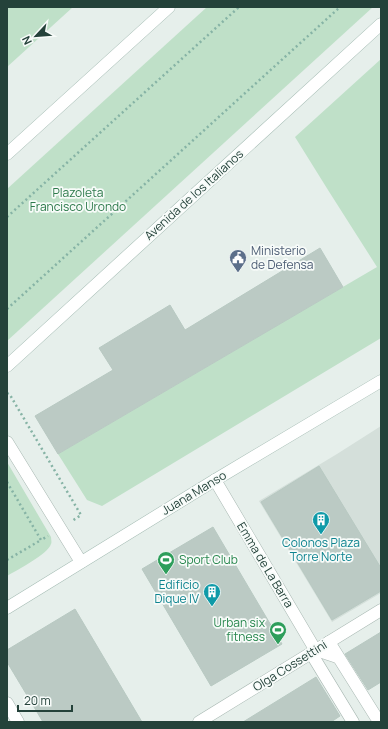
<svg xmlns="http://www.w3.org/2000/svg" width="388" height="729" font-family="Manrope,sans-serif">
  <rect width="100%" height="100%" fill="#e6efeb"/>
  <path fill="#d4dfda" d="M381 426V593L332 622 259 501 337 454Z"/>
  <g fill="#bfe0c8">
    <path d="M9 7H73L7 67V9Z"/>
    <path d="M207 7H373L7 341V189Z"/>
    <path d="M381 59V338L102 506 87 500 58 454 377 267 328 190 295 137Z"/>
    <path d="M7 462 51 537C51 538 52 543 51 544 48 554 17 570 7 576Z"/>
  </g>
  <g fill="#bbcac4" stroke="#b8c9c2">
    <path d="M320 248 343 287 58 454 35 416 113 370 99 348 170 305 185 330Z"/>
    <path d="M319 466 381 568V591L332 620 261 502Z"/>
    <path d="M213 527 282 644 211 686 142 569Z"/>
    <path d="M75 609 142 722H43L7 662V650Z"/>
    <path d="M381 632V682L368 690 345 654Z"/>
    <path d="M316 677 340 716 331 722H243Z"/>
  </g>
  <g fill="none" stroke-linecap="round" stroke-linejoin="round">
    <defs>
      <path id="lane" d="M316 651 340 659"/>
      <g id="street">
        <path d="M7 442 81 562"/>
        <path d="M215 480 316 651"/>
        <path d="M329 642 376 717"/>
        <path d="M311 653 353 722"/>
        <path d="M7 703 18 722"/>
        <path d="M199 722 381 610"/>
      </g>
      <g id="secondary">
        <path d="M7 154 169 7"/>
        <path d="M7 366 381 24"/>
        <path d="M7 608 215 480 381 381"/>
      </g>
    </defs>
    <use href="#lane" stroke="#a8b8b2" stroke-width="11"/>
    <use href="#street" stroke="#a8b8b2" stroke-width="13"/>
    <use href="#secondary" stroke="#a4bbb3" stroke-width="13"/>
    <g stroke="#86b3a5" stroke-width="2.5" stroke-dasharray="2 3" stroke-linecap="butt">
      <path d="M7 217 239 7"/>
      <path d="M7 309 340 7"/>
      <path d="M7 393 10 395 81 515 72 521"/>
      <path d="M7 482 41 540 48 536"/>
      <path d="M7 560 41 540"/>
    </g>
    <use href="#lane" stroke="#fff" stroke-width="10"/>
    <use href="#street" stroke="#fff" stroke-width="12"/>
    <use href="#secondary" stroke="#fff" stroke-width="12"/>
  </g>
  <defs>
    <symbol id="civic-pin" viewBox="-11 -11 22 30"><path d="M0 17L-7.5 6A9.5 9.5 0 1 1 7.5 6Z" fill="#5c6f8a" stroke="#f7fbf9"/><path d="M-.6-6.5H3V-4.5H.6V-3L4-1V1h2V6H-6V1h2V-1L-.6-3ZM-1.2 2.5V6h2.4V2.5Z" fill="#fff"/></symbol>
    <symbol id="building-pin" viewBox="-11 -11 22 30"><path d="M0 17L-7.5 6A9.5 9.5 0 1 1 7.5 6Z" fill="#0f9aa8" stroke="#f7fbf9"/><path d="M-4-6H4V6H1V3H-1V6H-4ZM-2.5-4.3h1.7v1.8h-1.7ZM.8-4.3h1.7v1.8H.8ZM-2.5-1h1.7V.8h-1.7ZM.8-1h1.7V.8H.8Z" fill="#fff"/></symbol>
    <symbol id="stadium-pin" viewBox="-11 -11 22 30"><path d="M0 17L-7.5 6A9.5 9.5 0 1 1 7.5 6Z" fill="#2e9e5b" stroke="#f7fbf9"/><path d="M0-5a6.5 5 0 1 0 0 10a6.5 5 0 1 0 0-10ZM-3.5-1.8h7v3.6h-7Z" fill="#fff"/></symbol>
  </defs>
  <g fill-rule="evenodd">
    <use href="#civic-pin" x="228" y="248" width="20" height="27"/>
    <use href="#building-pin" x="311" y="510" width="20" height="27"/>
    <use href="#stadium-pin" x="156" y="550" width="20" height="27"/>
    <use href="#building-pin" x="202" y="582" width="20" height="27"/>
    <use href="#stadium-pin" x="268" y="620" width="20" height="27"/>
  </g>
  <g text-anchor="middle" stroke-width="3.5" stroke-linejoin="round" paint-order="stroke">
    <g font-size="12" fill="#2d7a4b" stroke="#f7fbf9">
      <text x="78" y="197">Plazoleta<tspan x="78" dy="14">Francisco Urondo</tspan></text>
    </g>
    <g font-size="12" fill="#24423a" stroke="#f7fbf9">
      <text transform="translate(194 195) rotate(-42)" y="4">Avenida de los Italianos</text>
      <text transform="translate(194 493) rotate(-31)" y="4">Juana Manso</text>
      <text transform="translate(265 565) rotate(59)" y="4">Emma de La Barra</text>
      <text transform="translate(290 666) rotate(-32)" y="4">Olga Cossettini</text>
    </g>
    <g font-size="12" fill="#4e5e75" stroke="#f7fbf9" text-anchor="start">
      <text x="251" y="255">Ministerio<tspan x="251" dy="14">de Defensa</tspan></text>
    </g>
    <g font-size="12" fill="#0d838f" stroke="#f7fbf9">
      <text x="321" y="547">Colonos Plaza<tspan x="321" dy="14">Torre Norte</tspan></text>
      <text x="199" y="589" text-anchor="end">Edificio<tspan x="199" dy="14">Dique IV</tspan></text>
    </g>
    <g font-size="12" fill="#27864d" stroke="#f7fbf9" text-anchor="start">
      <text x="179" y="564">Sport Club</text>
      <text x="265" y="627" text-anchor="end">Urban six<tspan x="265" dy="14">fitness</tspan></text>
    </g>
  </g>
  <rect width="388" height="729" fill="none" stroke="#24423a" stroke-width="16"/>
  <g transform="translate(36 36) rotate(244)" stroke="#f7fbf9" stroke-width="3" paint-order="stroke">
  <path d="M0-3L7 15L0 10L-7 15Z" fill="#24423a"/>
  <text y="-6" font-size="11" font-weight="bold" text-anchor="middle" fill="#24423a">N</text>
  </g>
  <path d="M18 705v6h54v-6" fill="none" stroke="#24423a" stroke-width="2"/>
  <text x="24" y="705" font-size="12" fill="#24423a" stroke="#f7fbf9" stroke-width="3" paint-order="stroke">20 m</text>
</svg>
